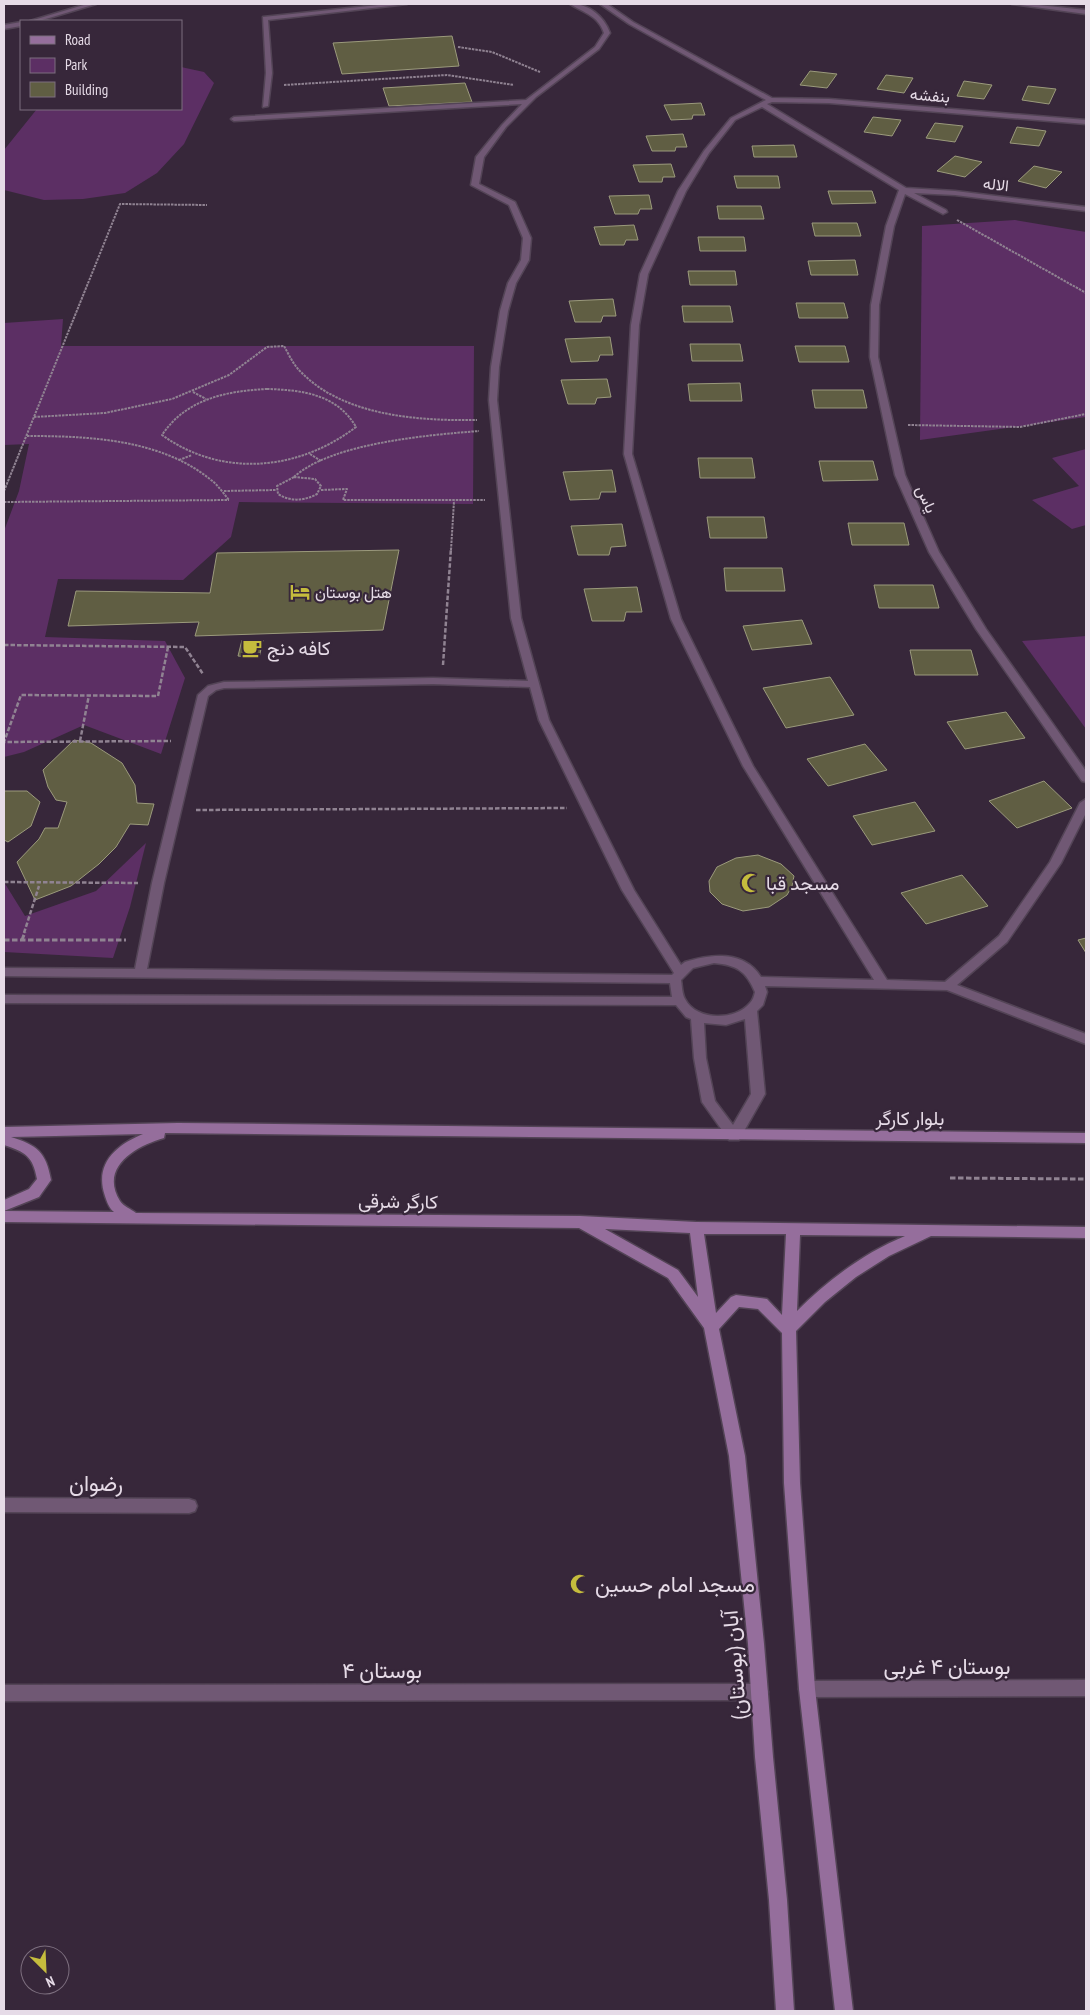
<svg xmlns="http://www.w3.org/2000/svg" width="1090" height="2015" font-family="'PT Sans Narrow',Vazirmatn,sans-serif">
  <rect width="100%" height="100%" fill="#37273a"/>
  <g fill="#5c2f64">
    <path d="M181 67 204 72 214 83 184 144 157 173 125 193 83 199 44 200 4 190V150L37 109H181Z"/>
    <path d="M1015 220 1086 232V417L920 440 922 226Z"/>
    <path d="M63 319 61 346H474L473 504 239 502 231 537 183 580 58 579 45 637 165 641 185 678 161 754 84 725 24 752 4 757V531L19 491 29 444 4 445V323Z"/>
    <path d="M1086 449V525L1072 529 1032 500 1079 486 1052 458Z"/>
    <path d="M1086 636V729L1022 641Z"/>
    <path d="M146 843 130 907 113 958 4 952V882L25 916 96 891Z"/>
  </g>
  <g fill="#605e43" stroke="#9b9a7c">
    <path d="M452 36 459 66 342 74 333 43Z"/>
    <path d="M810 71 837 74 827 88 800 85Z"/>
    <path d="M886 75 913 78 904 93 877 89Z"/>
    <path d="M964 81 992 85 984 99 957 96Z"/>
    <path d="M465 83 472 102 389 106 383 88Z"/>
    <path d="M1028 86 1056 89 1049 104 1022 100Z"/>
    <path d="M701 103 705 115H693L692 119 671 120 664 105Z"/>
    <path d="M873 117 901 120 892 136 864 132Z"/>
    <path d="M935 123 963 126 955 142 926 138Z"/>
    <path d="M1017 127 1046 131 1039 146 1010 143Z"/>
    <path d="M683 134 687 147H676L675 151H652L646 136Z"/>
    <path d="M794 145 797 157H754L752 146Z"/>
    <path d="M955 156 982 162 965 177 937 171Z"/>
    <path d="M671 164 675 177H663L662 182H639L633 165Z"/>
    <path d="M1034 166 1062 172 1046 188 1018 181Z"/>
    <path d="M734 176H778L780 188H737Z"/>
    <path d="M828 191H872L876 203 832 204Z"/>
    <path d="M649 195 652 209H640L638 214H615L609 196Z"/>
    <path d="M717 206H761L764 219H719Z"/>
    <path d="M812 223H857L861 236H815Z"/>
    <path d="M634 225 638 240H626L624 245H600L594 227Z"/>
    <path d="M698 237H744L746 251H700Z"/>
    <path d="M855 260 858 275H811L808 261Z"/>
    <path d="M688 271H735L737 285H690Z"/>
    <path d="M613 299 616 316H603L601 322H575L569 301Z"/>
    <path d="M796 303H844L848 318H799Z"/>
    <path d="M682 306H730L733 322H684Z"/>
    <path d="M610 337 613 355H600L598 361 571 362 565 339Z"/>
    <path d="M690 344H740L743 361H692Z"/>
    <path d="M795 346H845L849 362H799Z"/>
    <path d="M607 379 611 397 597 398 595 404H568L561 380Z"/>
    <path d="M740 383 742 401H690L688 384Z"/>
    <path d="M812 390H863L867 408H815Z"/>
    <path d="M698 458H752L755 478H700Z"/>
    <path d="M819 461H873L878 480 823 481Z"/>
    <path d="M612 470 616 492H601L599 499 570 500 563 472Z"/>
    <path d="M707 517H764L767 538H710Z"/>
    <path d="M848 523H904L909 545H852Z"/>
    <path d="M622 524 626 546 611 547 609 555H578L571 526Z"/>
    <path d="M399 550 383 630 195 636 199 622 68 626 76 591 210 593 217 553Z"/>
    <path d="M724 568H782L785 591H726Z"/>
    <path d="M874 585H933L939 608H879Z"/>
    <path d="M637 587 642 612H626L624 621H592L584 589Z"/>
    <path d="M802 620 812 644 752 650 743 626Z"/>
    <path d="M242 640H263L259 658 238 656Z"/>
    <path d="M910 650H971L978 675H915Z"/>
    <path d="M830 677 854 715 786 728 763 688Z"/>
    <path d="M1006 712 1025 738 965 749 947 722Z"/>
    <path d="M74 740 91 743 122 763 135 785 137 803 154 804 148 825 130 824 116 847 99 864 71 886 35 900 17 862 39 839 45 828H58L67 802 56 800 48 787 43 770Z"/>
    <path d="M865 744 887 770 828 786 807 759Z"/>
    <path d="M1044 781 1072 808 1017 828 989 801Z"/>
    <path d="M4 791H27L40 802 31 826 8 842 4 840Z"/>
    <path d="M915 802 935 831 872 845 853 816Z"/>
    <path d="M758 855 781 864 794 876 792 886 787 895 769 907 743 911 722 904 710 892 709 881 717 867 736 858Z"/>
    <path d="M962 875 988 906 926 924 901 893Z"/>
    <path d="M1086 938V953L1078 940Z"/>
  </g>
  <g fill="none" stroke-linecap="round" stroke-linejoin="round">
    <defs>
      <g id="minor">
        <path d="M87 4H96L39 21H30Z"/>
        <path d="M388 4H407L268 20 272 73 268 106 263 107 266 73 263 17Z"/>
        <path d="M570 4C588 3 604 16 610 33L599 49 536 97 506 127 484 157 479 184 515 202 531 238 529 260 516 283 508 311 499 367 497 400 521 618 549 720 634 890 681 965 685 962C711 954 744 950 761 977L874 980 743 766 671 619 624 454 631 325 640 274 678 191 704 151 731 118 766 100 629 24 600 4H607L633 22 772 98 829 99 1086 120V124L829 103 772 102 767 104 906 188 955 191 1086 207V211L955 195 914 193 946 210 947 212 943 214 905 194 894 226 879 305 878 357 905 475 939 552 986 629 1086 771V782L1082 781 976 629 929 552 895 475 870 357 871 305 886 226 899 190 762 107 735 120 709 153 686 191 648 274 639 325 632 454 681 619 753 766 887 980 945 982 999 936 1050 862 1080 803 1086 799V813L1061 863 1007 942 957 985 1086 1034V1044L947 990 765 986 767 992 763 1005 757 1011 765 1094 739 1140H729L702 1102 694 1058 691 1019 686 1017 676 1005 4 1003V995L672 997 670 983 4 976V968L135 969 152 883 198 695 208 686 224 682 433 678 528 681 511 618 489 400 491 367 500 311 508 283 521 260 523 238 509 205 471 185 476 157 502 125 522 104 234 121 231 119 234 117 526 100 595 47 604 33C598 15 584 13 570 4ZM433 684 530 687 539 720 622 890 674 973 672 975 147 969 164 883 208 696 216 690 224 688ZM714 963C737 965 746 971 755 992 754 996 753 1000 750 1003 735 1021 696 1021 685 999 682 994 682 986 681 980L693 968ZM745 1019 751 1094 733 1125 715 1101 706 1058 704 1023 726 1025Z"/>
        <path d="M1012 4H1029L1086 10V14Z"/>
        <path d="M21 22V26L4 29V25Z"/>
        <path d="M4 1498 189 1499 195 1501 197 1506 195 1511 189 1513 4 1512Z"/>
        <path d="M1086 1680V1696L807 1697 801 1695 799 1689 801 1683 807 1681Z"/>
        <path d="M760 1684 766 1686 768 1692 766 1698 760 1700 4 1701V1685Z"/>
      </g>
      <path id="secondary" d="M178 1123 1086 1133V1143L165 1133 164 1138C136 1146 99 1167 120 1201 123 1206 131 1209 136 1213L580 1216 696 1222 1086 1227V1238L931 1236 889 1256 856 1277 825 1302 796 1331 800 1483 815 1689 853 2011H835L799 1689 784 1483 782 1333 758 1309 739 1307 719 1329 745 1456 764 1644 773 1757 787 1900 794 2011H776L769 1900 755 1757 748 1644 729 1456 704 1328 668 1278 579 1228 4 1222V1211L114 1212C109 1208 107 1202 105 1196 94 1164 116 1145 143 1134L11 1137C37 1145 46 1152 51 1180L39 1197 4 1211V1200L29 1189 37 1179C33 1156 25 1152 4 1145V1127ZM605 1229 690 1233 698 1297 678 1270ZM704 1234H786L782 1315 767 1299 736 1295 731 1297 716 1313ZM800 1235 905 1236C864 1253 828 1280 797 1311Z"/>
    </defs>
    <use href="#minor" stroke="#534456" stroke-width="3"/>
    <use href="#secondary" stroke="#534456" stroke-width="3"/>
    <g stroke="#908392" stroke-width="2" stroke-dasharray="2.5 1" stroke-linecap="butt">
      <path d="M458 47 492 52 540 72"/>
      <path d="M284 85 447 75 514 85"/>
      <path d="M957 220 1086 293"/>
      <path d="M267 389C302 390 337 394 356 427 298 471 222 478 162 435 186 399 226 391 267 389Z"/>
      <path d="M193 392 206 399"/>
      <path d="M34 417 105 413 172 399 229 375 267 347 284 346C288 353 292 362 298 369 341 416 417 421 477 420"/>
      <path d="M908 425 1020 427 1086 414"/>
      <path d="M27 436C89 436 161 439 211 480 218 485 223 493 229 500"/>
      <path d="M310 454 321 461"/>
      <path d="M179 460 192 455"/>
      <path d="M294 477 315 479 321 486 317 494C304 501 291 502 278 494L277 486Z"/>
      <path d="M294 477C331 443 429 435 479 431"/>
      <path d="M321 490 347 489 343 500H485"/>
      <path d="M4 491 120 204 207 205"/>
      <path d="M224 491 276 490"/>
      <path d="M4 502 229 500"/>
      <path d="M451 550 454 501"/>
    </g>
    <g stroke="#908392" stroke-width="2.5" stroke-dasharray="4.5 2" stroke-linecap="butt">
      <path d="M4 645 185 647 203 674"/>
      <path d="M168 647 158 696 21 695 4 742 171 741"/>
      <path d="M443 665 451 548"/>
      <path d="M80 741 89 695"/>
      <path d="M196 810 567 808"/>
      <path d="M4 882 138 883"/>
      <path d="M24 933 39 886"/>
    </g>
    <g stroke="#908392" stroke-width="3" stroke-dasharray="5.5 2.5" stroke-linecap="butt">
      <path d="M4 940H126"/>
      <path d="M22 940 25 932"/>
      <path d="M950 1178 1086 1179"/>
    </g>
    <use href="#minor" fill="#705874" fill-rule="evenodd"/>
    <use href="#secondary" fill="#956e9c" fill-rule="evenodd"/>
  </g>
  <defs>
    <symbol id="hotel-bare" viewBox="-9 -9 18 18"><path d="M-6-4.5h1.5V1H6V5H4.5V3h-9V5H-6ZM-4 0a1.8 1.8 0 1 1 3.6 0ZM.5 0V-2.5h3Q6-2.5 6 0Z" fill="#c5bc3d" stroke="#37273a" stroke-width="2.5" paint-order="stroke"/></symbol>
    <symbol id="cafe-bare" viewBox="-9 -9 18 18"><path d="M-5.5-4.5H6V0H3Q3 3.5 0 3.5H-2.5Q-5.5 3.5-5.5 0ZM3-3.2v2h1.7v-2ZM-6 4.5H4V6H-6Z" fill="#c5bc3d" stroke="#37273a" stroke-width="2.5" paint-order="stroke"/></symbol>
    <symbol id="mosque-bare" viewBox="-9 -9 18 18"><path d="M3.5-4.9A6 6 0 1 0 3.5 4.9A5 5 0 1 1 3.5-4.9Z" fill="#c5bc3d" stroke="#37273a" stroke-width="2.5" paint-order="stroke"/></symbol>
  </defs>
  <g fill-rule="evenodd">
    <use href="#hotel-bare" x="286" y="578" width="28" height="28"/>
    <use href="#cafe-bare" x="238" y="634" width="28" height="28"/>
    <use href="#mosque-bare" x="737" y="869" width="28" height="28"/>
    <use href="#mosque-bare" x="566" y="1570" width="28" height="28"/>
  </g>
  <g text-anchor="middle" stroke-width="4.5" stroke-linejoin="round" paint-order="stroke">
    <g font-size="16" fill="#e6dbe7" stroke="#37273a">
      <text transform="translate(930 95) rotate(5)" y="6">بنفشه</text>
      <text transform="translate(996 184) rotate(6)" y="6">الاله</text>
      <text transform="translate(927 499) rotate(66)" y="6">یاس</text>
    </g>
    <g font-size="16" fill="#e6dbe7" stroke="#37273a" text-anchor="start">
      <text x="315" y="598">هتل بوستان</text>
    </g>
    <g font-size="19" fill="#e6dbe7" stroke="#37273a" text-anchor="start">
      <text x="267" y="655">کافه دنج</text>
      <text x="766" y="890">مسجد قبا</text>
    </g>
    <g font-size="19" fill="#e6dbe7" stroke="#37273a">
      <text x="910" y="1125">بلوار کارگر</text>
      <text transform="translate(398 1201) rotate(1)" y="7">کارگر شرقی</text>
    </g>
    <g font-size="22" fill="#e6dbe7" stroke="#37273a">
      <text x="96" y="1491">رضوان</text>
      <text transform="translate(734 1665) rotate(-95)" y="8">آبان (بوستان)</text>
      <text x="947" y="1674">بوستان ۴ غربی</text>
      <text x="382" y="1678">بوستان ۴</text>
    </g>
    <g font-size="22" fill="#e6dbe7" stroke="#37273a" text-anchor="start">
      <text x="595" y="1592">مسجد امام حسین</text>
    </g>
  </g>
  <rect width="1090" height="2015" fill="none" stroke="#e6dbe7" stroke-width="10"/>
  <rect x="20" y="20" width="162" height="90" fill="#37273a" stroke="#7d6f7f"/>
  <rect x="30" y="36" width="25" height="8" fill="#956e9c" stroke="#7d6f7f"/>
  <text x="65" y="45" font-size="15" fill="#e6dbe7">Road</text>
  <rect x="30" y="58" width="25" height="15" fill="#5c2f64" stroke="#7d6f7f"/>
  <text x="65" y="70" font-size="15" fill="#e6dbe7">Park</text>
  <rect x="30" y="82" width="25" height="15" fill="#605e43" stroke="#7d6f7f"/>
  <text x="65" y="95" font-size="15" fill="#e6dbe7">Building</text>
  <g transform="translate(45 1970) rotate(156)"><circle r="24" fill="#37273a" stroke="#7d6f7f"/>
  <path d="M0-4L9 19L0 12L-9 19Z" fill="#c5bc3d"/>
  <text y="-8" font-size="14" font-weight="bold" text-anchor="middle" fill="#e6dbe7">N</text>
  </g>
</svg>
